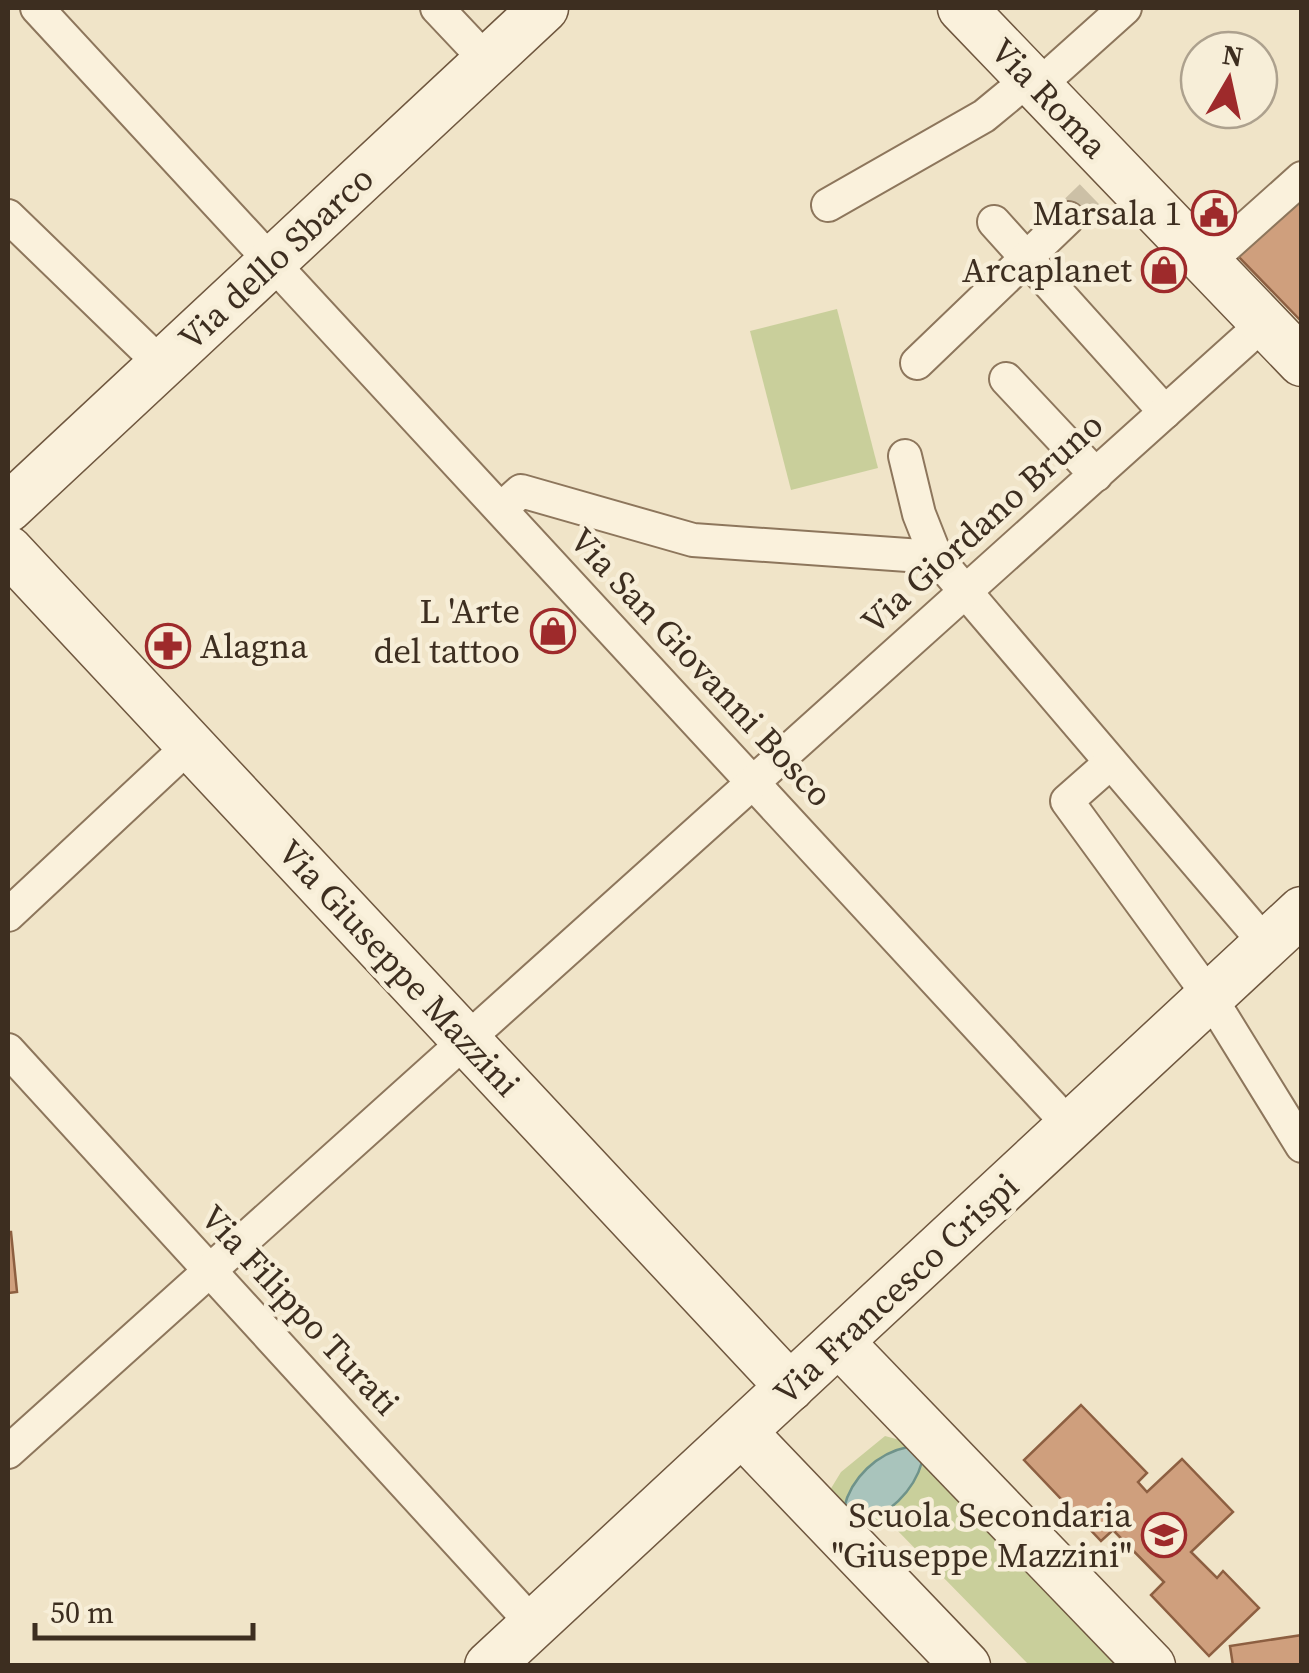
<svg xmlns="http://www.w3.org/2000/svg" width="1309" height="1673" font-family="'Source Serif 4',serif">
  <rect width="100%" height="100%" fill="#f0e4c8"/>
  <g fill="#c9cf9b">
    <path d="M837 309 878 468 791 490 750 331Z"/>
    <path d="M885 1436 922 1446 1119 1665H1029L894 1527 851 1528 827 1495 841 1472Z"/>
  </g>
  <path fill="#a9c4bc" stroke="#6f938a" stroke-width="2.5" d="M908 1447 922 1462C914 1491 888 1516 859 1524L844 1508C851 1478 877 1453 908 1447Z"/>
  <g fill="#cf9f7d" stroke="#8d5f41" stroke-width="2.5">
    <path d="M1302 192V322L1234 252Z"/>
    <path d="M8 1232H11L17 1292 8 1293Z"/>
    <path d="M1081 1405 1147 1473 1138 1482 1147 1492 1182 1459 1233 1512 1191 1552 1217 1578 1223 1571 1259 1608 1209 1656 1151 1595 1164 1582 1113 1530 1101 1541 1024 1460Z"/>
    <path d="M1302 1635V1666H1233L1230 1646Z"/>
  </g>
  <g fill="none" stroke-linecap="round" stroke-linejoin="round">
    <path stroke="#ccc0a6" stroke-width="32" stroke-dasharray="32 16" stroke-linecap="butt" d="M1068 218 1104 183"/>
    <defs>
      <g id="street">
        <path d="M37 8 1071 1127"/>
        <path d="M437 8 487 61"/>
        <path d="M1038 86 1125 8"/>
        <path d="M828 205 984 116 1030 78"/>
        <path d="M8 216 161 364"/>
        <path d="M994 222 1165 412"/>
        <path d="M1207 263 1302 178"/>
        <path d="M917 363 1068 218"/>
        <path d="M1006 379 1096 475"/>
        <path d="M905 456 919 514 936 557"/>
        <path d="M501 509 521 491 693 540 936 557 1266 944"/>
        <path d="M1109 764 1067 801 1210 997 1302 1146"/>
        <path d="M8 915 190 745"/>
        <path d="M8 1050 533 1624"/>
        <path d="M8 1452 1264 323"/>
      </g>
      <g id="secondary">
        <path d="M962 8 1302 362"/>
        <path d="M8 508 544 8"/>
        <path d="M8 550 790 1387"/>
        <path d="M839 1342 1151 1666"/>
        <path d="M742 1432 966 1666"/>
        <path d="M489 1666 1302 911"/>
      </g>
    </defs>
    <use href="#street" stroke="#8d765c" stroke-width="36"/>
    <use href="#secondary" stroke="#6f573f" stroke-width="51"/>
    <use href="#street" stroke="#faf1dc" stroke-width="32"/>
    <use href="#secondary" stroke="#faf1dc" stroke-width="48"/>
  </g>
  <defs>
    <symbol id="civic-ring" viewBox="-11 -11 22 22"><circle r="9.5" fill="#f7eed8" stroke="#9e2a2b" stroke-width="1.5"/><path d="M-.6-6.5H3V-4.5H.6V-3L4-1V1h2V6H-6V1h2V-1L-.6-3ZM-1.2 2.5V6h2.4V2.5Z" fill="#9e2a2b"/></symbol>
    <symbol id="shop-ring" viewBox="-11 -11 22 22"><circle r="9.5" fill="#f7eed8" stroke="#9e2a2b" stroke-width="1.5"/><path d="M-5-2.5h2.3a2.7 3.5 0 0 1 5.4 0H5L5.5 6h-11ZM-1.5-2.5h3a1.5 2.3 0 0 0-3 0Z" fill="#9e2a2b"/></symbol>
    <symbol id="pharmacy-ring" viewBox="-11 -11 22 22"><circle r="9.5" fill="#f7eed8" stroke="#9e2a2b" stroke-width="1.5"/><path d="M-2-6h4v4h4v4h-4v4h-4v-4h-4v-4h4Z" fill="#9e2a2b"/></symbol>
    <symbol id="school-ring" viewBox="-11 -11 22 22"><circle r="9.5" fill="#f7eed8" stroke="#9e2a2b" stroke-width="1.5"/><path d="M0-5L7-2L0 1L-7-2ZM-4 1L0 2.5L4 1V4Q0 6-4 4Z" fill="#9e2a2b"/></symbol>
  </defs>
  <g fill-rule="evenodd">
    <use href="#civic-ring" x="1189" y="188" width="50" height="50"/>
    <use href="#shop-ring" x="1139" y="245" width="50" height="50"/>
    <use href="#shop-ring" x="528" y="606" width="50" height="50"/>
    <use href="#pharmacy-ring" x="143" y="621" width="50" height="50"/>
    <use href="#school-ring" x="1139" y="1510" width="50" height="50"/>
  </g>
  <g text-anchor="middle" stroke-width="9" stroke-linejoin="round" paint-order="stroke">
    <g font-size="35" fill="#3d2e20" stroke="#f7eed8">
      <text transform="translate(1049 98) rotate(46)" y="12">Via Roma</text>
      <text transform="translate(276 258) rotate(-43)" y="12">Via dello Sbarco</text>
      <text transform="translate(982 523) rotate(-42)" y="12">Via Giordano Bruno</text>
      <text transform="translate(701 667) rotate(47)" y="12">Via San Giovanni Bosco</text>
      <text transform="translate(399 968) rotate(47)" y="12">Via Giuseppe Mazzini</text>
      <text transform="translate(896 1289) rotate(-43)" y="12">Via Francesco Crispi</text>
      <text transform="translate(300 1310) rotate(47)" y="12">Via Filippo Turati</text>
    </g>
    <g font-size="35" fill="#3d2e20" stroke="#f7eed8" text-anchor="end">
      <text x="1182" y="225">Marsala 1</text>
      <text x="1132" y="282">Arcaplanet</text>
      <text x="520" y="623">L 'Arte<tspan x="520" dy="40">del tattoo</tspan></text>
      <text x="200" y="658" text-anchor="start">Alagna</text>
      <text x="1132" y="1527">Scuola Secondaria<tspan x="1132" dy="40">"Giuseppe Mazzini"</tspan></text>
    </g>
  </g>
  <rect width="1309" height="1673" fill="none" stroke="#3d2e20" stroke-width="20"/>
  <g transform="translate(1229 80) rotate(9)"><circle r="48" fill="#f7eed8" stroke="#ada18e" stroke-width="2.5"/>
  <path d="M0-8L18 38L0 25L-18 38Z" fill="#9e2a2b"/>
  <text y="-15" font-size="28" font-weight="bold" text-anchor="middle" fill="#3d2e20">N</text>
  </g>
  <path d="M35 1623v15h218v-15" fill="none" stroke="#3d2e20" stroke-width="5"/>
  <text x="50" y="1623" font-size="30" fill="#3d2e20" stroke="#f7eed8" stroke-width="8" paint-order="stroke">50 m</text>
</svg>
